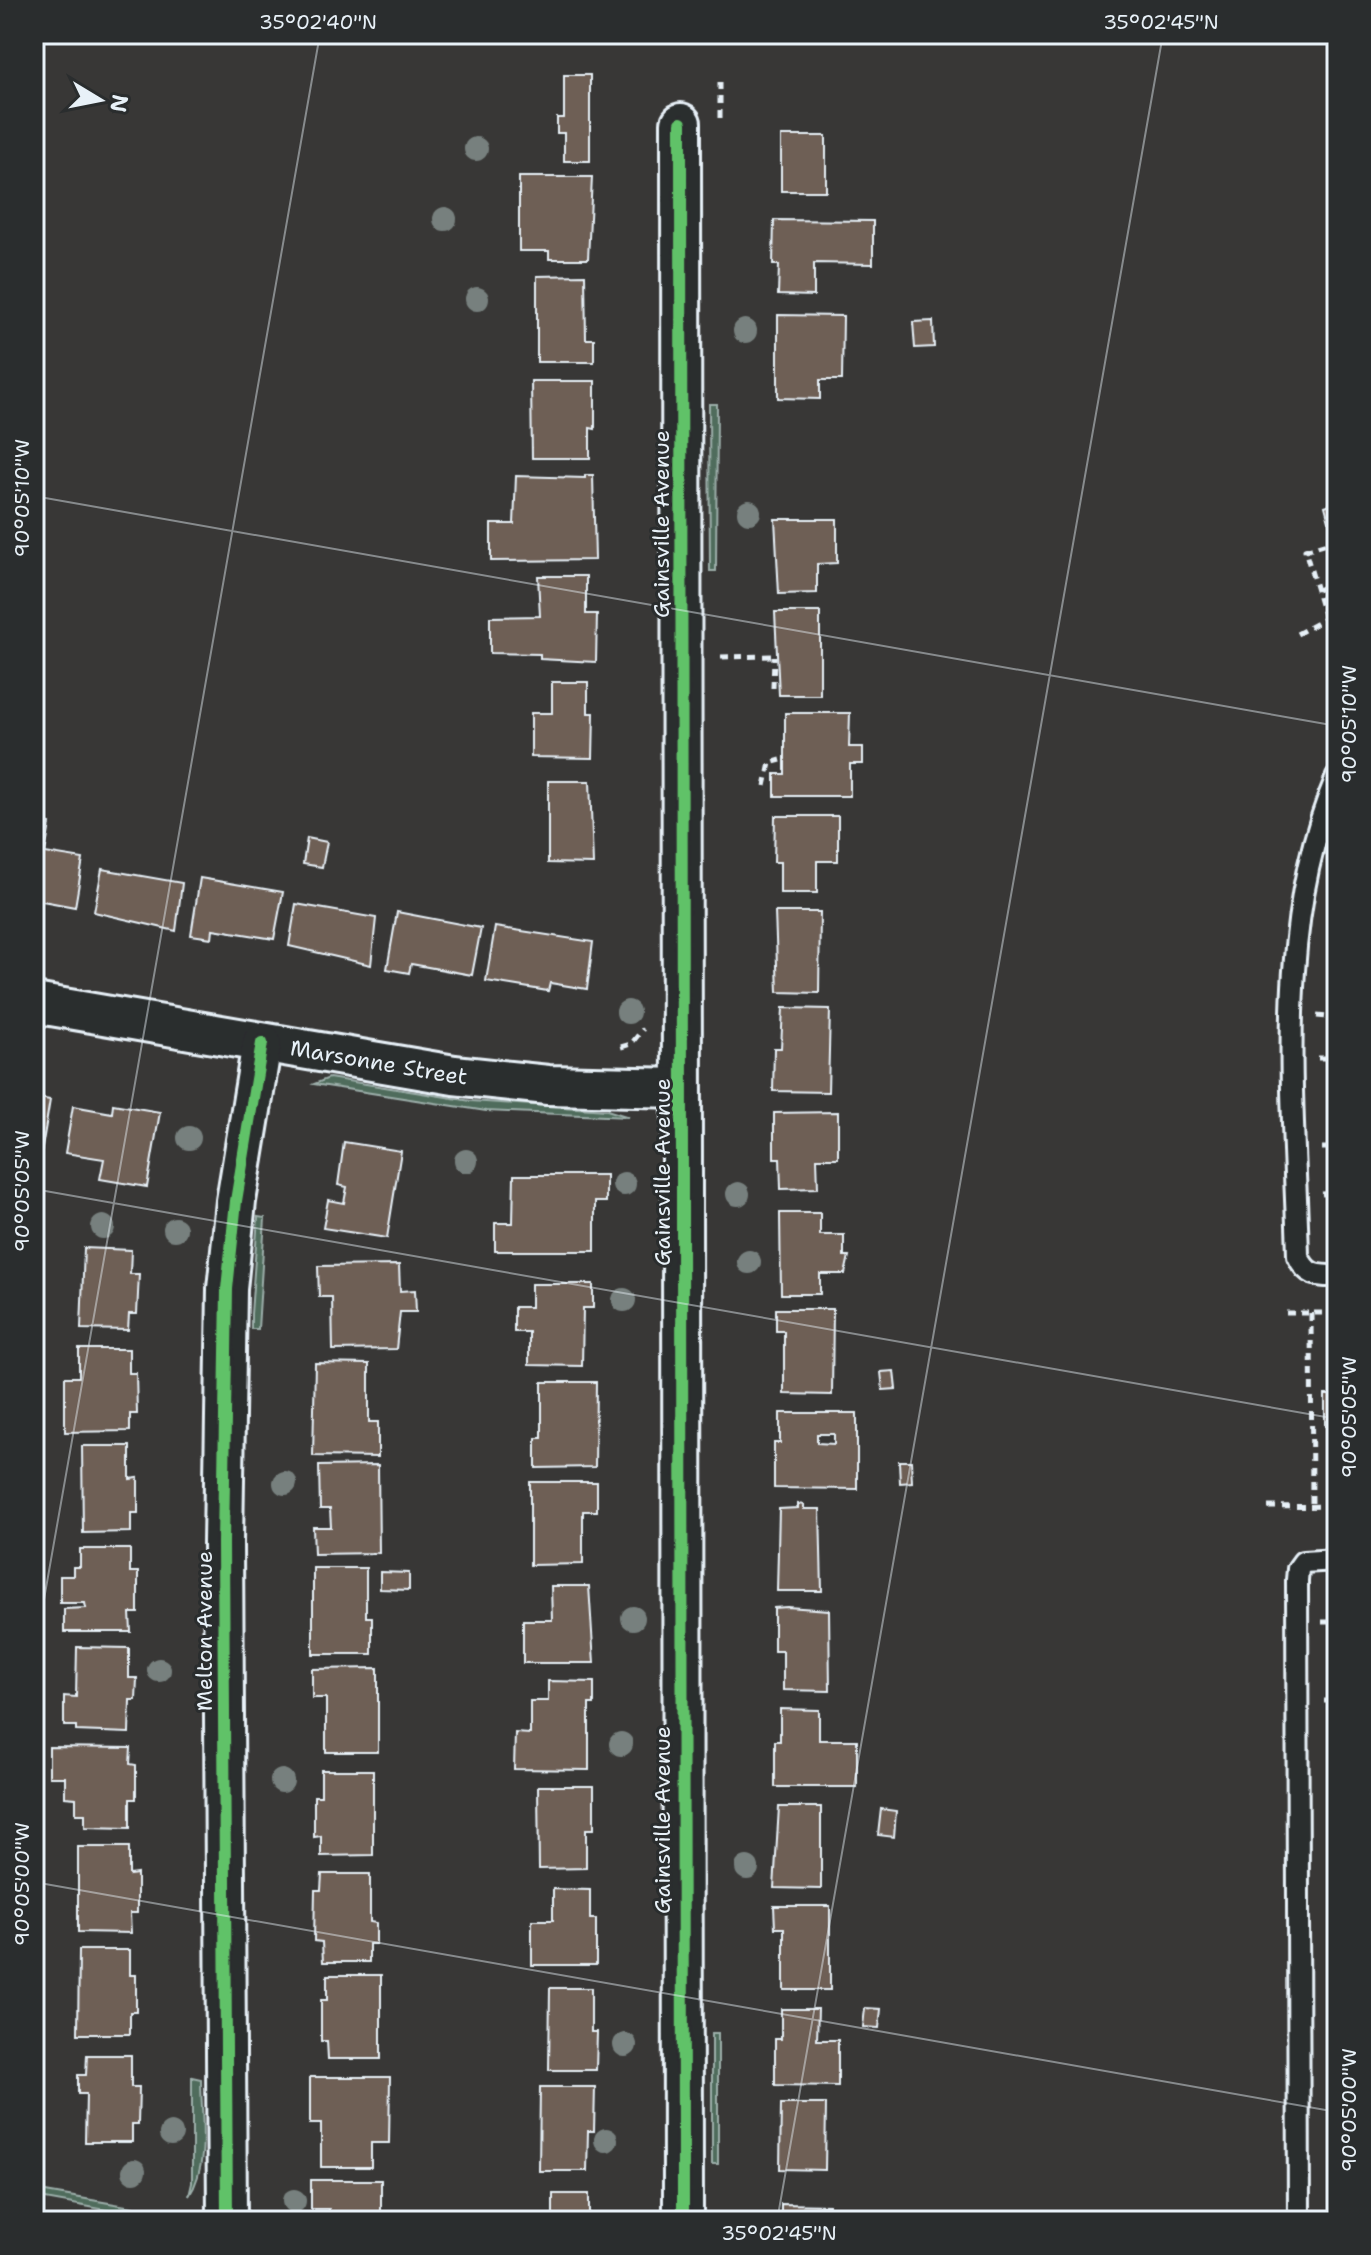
<svg xmlns="http://www.w3.org/2000/svg" width="1371" height="2255" font-family="'Shantell Sans',sans-serif">
  <rect width="100%" height="100%" fill="#383736"/>
  <filter id="ink" filterUnits="userSpaceOnUse"><feTurbulence type="fractalNoise" baseFrequency=".0125" numOctaves="2"/><feDisplacementMap in="SourceGraphic" scale="16" xChannelSelector="R" yChannelSelector="G"/><feConvolveMatrix kernelMatrix="1 2 1 2 8 2 1 2 1" color-interpolation-filters="sRGB"/></filter>
  <g filter="url(#ink)">
    <g fill="#506c5b" stroke="#9caeaa" stroke-width="2">
      <path d="M709 404H717L716 571H710Z"/>
      <path d="M329 1078 471 1101 607 1110 629 1117 486 1111 314 1084Z"/>
      <path d="M258 1217 265 1218 258 1329H251V1314Z"/>
      <rect x="712" y="2033" width="6" height="131"/>
      <path d="M192 2077 201 2079C201 2117 210 2164 189 2196L192 2183Z"/>
      <path d="M34 2190 161 2212 134 2215 34 2197Z"/>
    </g>
    <g fill="#6e5e55" stroke="#e8f1f8" stroke-width="2" fill-rule="evenodd">
      <path d="M564 75H590V161H564V133H557V118H564Z"/>
      <rect x="781" y="136" width="45" height="55"/>
      <path d="M519 177H592L588 259H549V251H519Z"/>
      <path d="M774 220 873 221V264L814 263V296L778 295 779 265H773Z"/>
      <path d="M585 275 586 339H594V362H537V276Z"/>
      <path d="M778 315 843 316 842 380H820V399L778 398Z"/>
      <path d="M933 321 934 347 915 348 913 322Z"/>
      <path d="M531 381H595V429L590 428V458H532Z"/>
      <path d="M585 475H593L595 560 491 561V524H514L516 476 585 478Z"/>
      <path d="M1337 502V532H1332L1325 506Z"/>
      <path d="M775 519H837V563L817 564V593L779 594Z"/>
      <path d="M538 576H586V614H597L596 662 540 659V654L490 653V617L540 616Z"/>
      <path d="M775 612H820V695H779Z"/>
      <path d="M552 682H588V713H594L593 758 531 757V713H552Z"/>
      <path d="M785 713H850L849 747H863V764H850V796H775V774H785Z"/>
      <path d="M548 781H590L593 864 548 863Z"/>
      <path d="M775 816H838V861H817V893H780V862H774Z"/>
      <path d="M34 821 50 824 45 853 83 859 75 907 37 900 34 908Z"/>
      <path d="M307 838 327 842 322 867 303 864Z"/>
      <path d="M102 869 182 883 176 931 94 912Z"/>
      <path d="M200 878 283 892 274 939 213 929 212 938 191 935Z"/>
      <path d="M296 904 376 918 371 965 289 946Z"/>
      <path d="M397 912 481 928 472 975 411 964 409 973 387 969Z"/>
      <path d="M775 912H820L819 993 778 992Z"/>
      <path d="M495 927 593 942 587 989 550 983 548 991 486 981Z"/>
      <path d="M783 1008 830 1009 828 1092 773 1091 774 1048H781Z"/>
      <path d="M34 1097 50 1100 40 1160 34 1159Z"/>
      <path d="M113 1104 160 1112 147 1187 100 1179 104 1159 65 1153 73 1106 112 1113Z"/>
      <path d="M838 1112V1158H817L818 1188 781 1189 780 1158H774V1113Z"/>
      <path d="M344 1142 401 1151 387 1238 323 1228 328 1200 344 1203 347 1187 338 1185Z"/>
      <path d="M514 1175H606V1202H595V1251H495V1223H513Z"/>
      <path d="M780 1213H820V1235H844V1256H849L845 1274H820V1294H781Z"/>
      <path d="M84 1248 131 1250 130 1274H139L137 1314H129L128 1330 81 1329Z"/>
      <path d="M399 1265 400 1291 415 1290 416 1312H400L396 1349 333 1350 332 1297H319L318 1266Z"/>
      <path d="M531 1284H593V1308H583L582 1366 529 1365V1332H514V1307H531Z"/>
      <path d="M776 1309H833L832 1395 784 1394V1331H776Z"/>
      <path d="M79 1349H129V1373H136L137 1414H130V1431L65 1432V1377H79Z"/>
      <path d="M1337 1351V1435V1426H1325V1395H1337Z"/>
      <path d="M315 1363 369 1364V1422H378V1457L313 1456Z"/>
      <path d="M894 1371 896 1389 883 1390 881 1372Z"/>
      <path d="M542 1382H596L595 1467 536 1468V1438H542Z"/>
      <path d="M780 1413H857V1489L774 1488V1443H780ZM817 1434H834V1444L817 1443Z"/>
      <path d="M82 1446H130V1479L138 1478V1513H131V1532L83 1533Z"/>
      <path d="M899 1461H911L912 1482 900 1483Z"/>
      <path d="M378 1465 379 1553 314 1554 313 1527H331L330 1509H320L319 1466Z"/>
      <path d="M530 1482H597V1511H583V1564L530 1565Z"/>
      <path d="M798 1504 804 1505V1509H820L822 1591H777L779 1509 798 1508Z"/>
      <path d="M80 1549H130V1572H138V1613H130L131 1632H64V1609L86 1608 85 1603H60V1576H73V1567H80Z"/>
      <path d="M313 1568H366V1617H372V1654H313Z"/>
      <path d="M380 1572 409 1573V1590L380 1589Z"/>
      <path d="M551 1586H589L594 1663H523V1620H552Z"/>
      <path d="M787 1607 829 1610 830 1691 783 1690V1651H774V1608Z"/>
      <path d="M77 1647 129 1648V1678H137L136 1700H130L129 1733 76 1731V1726H64V1696L76 1697Z"/>
      <path d="M378 1668V1752H326V1698H312V1669Z"/>
      <path d="M548 1681 594 1682V1704H589V1770L514 1769 515 1733 530 1734V1701H548Z"/>
      <path d="M780 1709 819 1710V1740H857V1787H775V1741H780Z"/>
      <path d="M49 1747 131 1748 130 1764 136 1765V1799H130V1828L85 1827V1814H76V1798L65 1797V1777H49Z"/>
      <path d="M321 1770H373V1855L321 1856V1836L314 1837V1796H321Z"/>
      <path d="M538 1786H594V1829H586V1868L539 1869Z"/>
      <path d="M779 1807H821V1889L774 1888Z"/>
      <path d="M881 1809 896 1811 894 1837 878 1835Z"/>
      <path d="M78 1847H129V1875L137 1874V1913H130L131 1933 78 1932Z"/>
      <path d="M322 1874H370V1922L376 1923V1944H369V1962H323L322 1942 314 1941 315 1890H321Z"/>
      <path d="M553 1889 590 1890V1919H596V1965H532V1920H553Z"/>
      <path d="M774 1906H830V1990H784V1928H775Z"/>
      <path d="M79 1950H130V1975H136V2012H130V2034H78Z"/>
      <path d="M327 1975H381V2059H328L327 2041H321V2000H327Z"/>
      <path d="M550 1988H591V2032H597L596 2070H549Z"/>
      <path d="M865 2008 881 2009 879 2028 863 2027Z"/>
      <path d="M781 2009H818L817 2040H838V2086L775 2085V2039H781Z"/>
      <path d="M87 2055H131V2087H139L138 2124H132V2142H85L86 2094H78V2075H86Z"/>
      <path d="M310 2077H390L389 2143H371V2167H321V2124H310Z"/>
      <path d="M540 2087H595L594 2131H588L587 2171H539Z"/>
      <path d="M781 2104H826L825 2170 780 2169Z"/>
      <path d="M311 2180H381V2221H329V2209H311Z"/>
      <rect x="553" y="2194" width="36" height="27"/>
      <path d="M781 2204 829 2205V2221H781Z"/>
    </g>
    <g fill="none" stroke-linecap="round" stroke-linejoin="round">
      <defs>
        <g id="service">
          <path d="M1337 777C1273 925 1294 1098 1298 1256 1307 1276 1316 1276 1337 1276"/>
          <path d="M1299 2221 1297 1580 1298 1569 1303 1562 1337 1560"/>
        </g>
        <g id="minor">
          <path d="M681 123 683 2221"/>
          <path id="s1" d="M34 1003 454 1075 548 1085 681 1088"/>
          <path d="M227 2221 223 1543 227 1289 236 1201 262 1043"/>
        </g>
      </defs>
      <use href="#service" stroke="#e8f1f8" stroke-width="26"/>
      <use href="#minor" stroke="#e8f1f8" stroke-width="44"/>
      <g stroke="#e8f1f8" stroke-width="5" stroke-dasharray="8 6" stroke-linecap="butt">
        <path d="M720 82V120"/>
        <path d="M1317 590 1337 583"/>
        <path d="M1325 618 1305 550 1336 540"/>
        <path d="M1297 634 1333 614"/>
        <path d="M721 657 777 656"/>
        <path d="M773 688 774 656"/>
        <path d="M765 786 770 763 781 760"/>
        <path d="M1317 1016 1336 1018"/>
        <path d="M621 1047 631 1044 643 1029"/>
        <path d="M1318 1058H1337"/>
        <path d="M1322 1148H1337"/>
        <path d="M1322 1194 1337 1193"/>
        <path d="M1286 1313H1337"/>
        <path d="M1311 1313 1312 1506"/>
        <path d="M1268 1507 1337 1506"/>
        <path d="M1322 1622H1337"/>
        <path d="M1324 1701H1333V1667"/>
      </g>
      <use href="#service" stroke="#2a2d2e" stroke-width="20"/>
      <use href="#minor" stroke="#2a2d2e" stroke-width="38"/>
      <defs>
        <g id="cycleway">
          <path d="M681 123 683 2221"/>
          <path d="M227 2221 223 1543 227 1289 236 1201 262 1043"/>
        </g>
      </defs>
      <use href="#cycleway" stroke="#2a2d2e" stroke-width="17"/>
      <use href="#cycleway" stroke="#61c268" stroke-width="12"/>
    </g>
    <g fill="#77807e">
      <circle cx="476" cy="149" r="12"/>
      <circle cx="445" cy="219" r="12"/>
      <circle cx="477" cy="299" r="12"/>
      <circle cx="745" cy="331" r="12"/>
      <circle cx="749" cy="512" r="12"/>
      <circle cx="628" cy="1012" r="12"/>
      <circle cx="189" cy="1138" r="12"/>
      <circle cx="466" cy="1161" r="12"/>
      <circle cx="624" cy="1184" r="12"/>
      <circle cx="738" cy="1194" r="12"/>
      <circle cx="103" cy="1227" r="12"/>
      <circle cx="175" cy="1229" r="12"/>
      <circle cx="749" cy="1262" r="12"/>
      <circle cx="624" cy="1300" r="12"/>
      <circle cx="285" cy="1483" r="12"/>
      <circle cx="633" cy="1618" r="12"/>
      <circle cx="159" cy="1670" r="12"/>
      <circle cx="621" cy="1744" r="12"/>
      <circle cx="282" cy="1781" r="12"/>
      <circle cx="747" cy="1868" r="12"/>
      <circle cx="625" cy="2045" r="12"/>
      <circle cx="171" cy="2134" r="12"/>
      <circle cx="606" cy="2140" r="12"/>
      <circle cx="134" cy="2171" r="12"/>
      <circle cx="294" cy="2201" r="12"/>
    </g>
  </g>
  <path fill="none" stroke="#e8f1f8" stroke-width="2" stroke-opacity="0.45" d="M34 496 1337 726M34 1189 1337 1419M34 1656 320 34M34 1882 1337 2112M777 2221 1163 34"/>
  <g text-anchor="middle" stroke-width="6" stroke-linejoin="round" paint-order="stroke">
    <g font-size="22" fill="#e8f1f8" stroke="#2a2d2e">
      <text transform="translate(661 524) rotate(-90)" y="8">Gainsville Avenue</text>
      <text dy="8" stroke="none"><textPath href="#s1" startOffset="350">Marsonne Street</textPath></text>
      <text transform="translate(662 1172) rotate(-90)" y="8">Gainsville Avenue</text>
      <text transform="translate(204 1631) rotate(-90)" y="8">Melton Avenue</text>
      <text transform="translate(662 1820) rotate(-90)" y="8">Gainsville Avenue</text>
    </g>
  </g>
  <rect width="1371" height="2255" fill="none" stroke="#2a2d2e" stroke-width="88"/>
  <g transform="translate(100 100) rotate(100)" stroke="#2a2d2e" stroke-width="6" paint-order="stroke">
  <path d="M0-6L14 30L0 20L-14 30Z" fill="#e8f1f8"/>
  <text y="-12" font-size="22" font-weight="bold" text-anchor="middle" fill="#e8f1f8">N</text>
  </g>
  <rect x="44" y="44" width="1283" height="2167" fill="none" stroke="#e8f1f8" stroke-width="3"/>
  <g font-size="20" text-anchor="middle" fill="#e8f1f8">
    <text x="318" y="29">35°02'40"N</text>
    <text x="1161" y="29">35°02'45"N</text>
    <text transform="translate(22 498) rotate(-90)" y="7">90°05'10"W</text>
    <text transform="translate(1349 724) rotate(-90)" y="7">90°05'10"W</text>
    <text transform="translate(22 1191) rotate(-90)" y="7">90°05'05"W</text>
    <text transform="translate(1349 1417) rotate(-90)" y="7">90°05'05"W</text>
    <text transform="translate(22 1884) rotate(-90)" y="7">90°05'00"W</text>
    <text transform="translate(1349 2110) rotate(-90)" y="7">90°05'00"W</text>
    <text x="779" y="2240">35°02'45"N</text>
  </g>
</svg>
